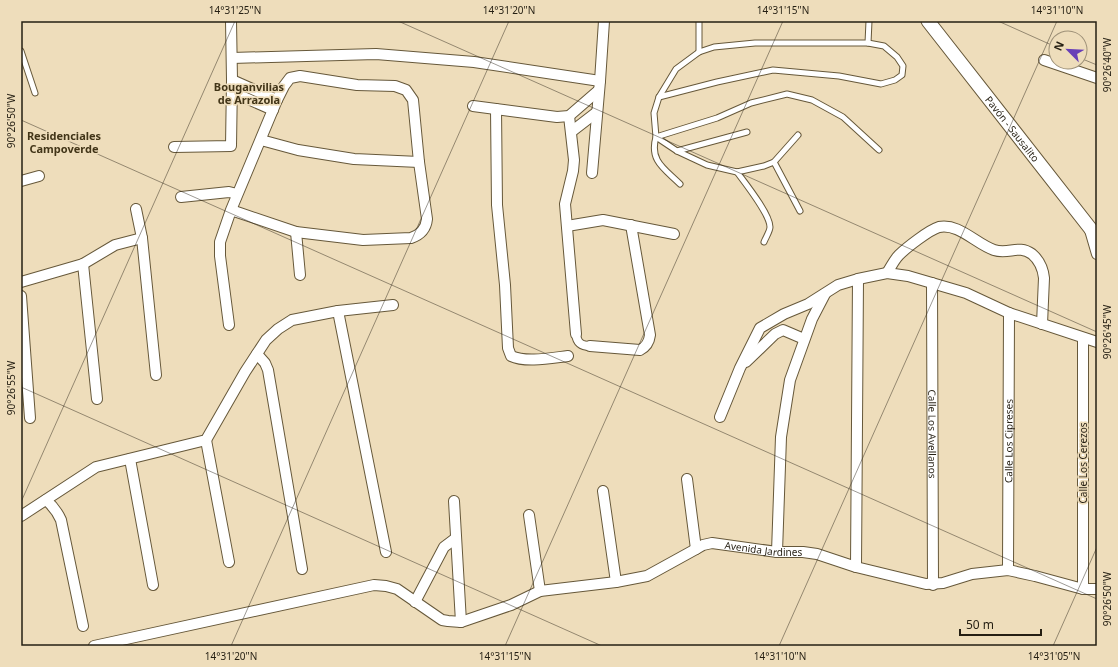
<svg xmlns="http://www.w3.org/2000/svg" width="1118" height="667" font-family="'Noto Sans',sans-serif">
  <rect width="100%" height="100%" fill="#edb"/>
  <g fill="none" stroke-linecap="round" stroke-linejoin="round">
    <defs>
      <g id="service">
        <path d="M699 21V52"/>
        <path d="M21 51 35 93"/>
        <path d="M659 97 717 82 773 70 839 76 881 84 895 80 902 75 903 66 897 57 884 46 868 43"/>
        <path d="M798 135 774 162 764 166 737 172 707 165 677 151 656 137 654 113 659 97 676 69 699 52 714 47 755 43H868L869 21"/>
        <path d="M677 151 747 132"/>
        <path d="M774 162 800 211"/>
        <path d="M737 172C745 183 770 214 770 227 770 231 766 237 764 242"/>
        <path d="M680 184C665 169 649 161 656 137L717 118 751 103 787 94 812 100 843 117 879 150"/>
      </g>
      <path id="pedestrian" d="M576 334C577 343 581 346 590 346"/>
      <g id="minor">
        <path d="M232 58 376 54 474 62 600 81"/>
        <path d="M1044 60 1097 78"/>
        <path d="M232 80 277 100"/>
        <path d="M232 92 273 110"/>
        <path d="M473 106 557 117 569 116 599 90"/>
        <path d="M496 109 497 205 505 285 508 348 511 356C526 363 551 358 568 356"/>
        <path d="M569 116 574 160 573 171 565 204 576 334"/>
        <path d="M571 132 597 112"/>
        <path d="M261 140 298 150 354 159 419 162"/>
        <path d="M174 147 231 146 232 80 231 21"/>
        <path d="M592 173 600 81 604 21"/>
        <path d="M21 181 39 176"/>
        <path d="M181 197 229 192 237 194"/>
        <path d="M136 209 142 238 156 375"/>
        <path d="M567 226 603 220 674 234"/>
        <path d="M1090 230 1097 254"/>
        <path d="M296 232 300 275"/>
        <path d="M83 264 97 399"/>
        <path d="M887 273C891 267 894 260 899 255 906 248 929 230 939 227 959 223 976 244 994 250 1009 255 1018 244 1032 254 1039 260 1043 269 1044 278L1042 324"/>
        <path d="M21 282 83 264 115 245 142 238"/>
        <path id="s1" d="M932 283 933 585"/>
        <path d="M21 296 30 418"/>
        <path d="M338 311 386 552"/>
        <path d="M229 325 220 256V242L231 210 277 100 284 86 290 78 300 76 357 85 395 86 406 90 413 100 419 162 427 219C426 229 420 235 411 238L363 240 296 232 231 210"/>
        <path d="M590 346 640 350C646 347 649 343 650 335L631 225"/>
        <path d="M257 354 265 363 268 370 302 569"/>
        <path d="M746 362 775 334 783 330 804 339"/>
        <path d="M720 417 740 368 760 328 784 314 808 304 838 285 858 279 887 273 908 276 966 293 1009 313 1097 342"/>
        <path d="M206 440 229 562"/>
        <path d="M130 459 153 585"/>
        <path d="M687 479 696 549"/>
        <path d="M603 491 616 582"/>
        <path d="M46 500C53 506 57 511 61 520L83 626"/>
        <path d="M454 501 461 622"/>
        <path d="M529 515 540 591"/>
        <path d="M21 516 96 467 206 440 245 372 266 340 278 329 292 320 338 311 393 305"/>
        <path d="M777 552 781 437 790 380 812 319 825 294"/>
        <path d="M856 567 858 279"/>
        <path id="s2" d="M1008 570 1009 313"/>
        <path d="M1083 589V338"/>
        <path d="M415 602 444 547 456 538"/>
        <path id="s3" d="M94 646 374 585 386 586 397 589 442 620 448 621 461 622 511 605 540 591 616 582 647 576 696 549 703 545 712 543 777 552H803L817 554 856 567 926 584 943 583 972 574 1008 570 1035 576 1083 589H1097"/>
      </g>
      <g id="tertiary">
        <path id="s4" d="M928 21 1097 237"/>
      </g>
    </defs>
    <use href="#service" stroke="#66583a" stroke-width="7"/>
    <use href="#pedestrian" stroke="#66583a" stroke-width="10"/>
    <use href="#minor" stroke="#66583a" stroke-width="12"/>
    <use href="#tertiary" stroke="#66583a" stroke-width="15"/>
    <use href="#service" stroke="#fff" stroke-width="5"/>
    <use href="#pedestrian" stroke="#fff" stroke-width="8"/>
    <use href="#minor" stroke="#fff" stroke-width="10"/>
    <use href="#tertiary" stroke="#fff" stroke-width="13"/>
  </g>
  <path fill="none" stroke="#251f13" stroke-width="1" stroke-opacity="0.45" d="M398 21 1097 332M998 21 1056 47M1080 58 1097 65M21 120 1097 599M21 387 602 646M21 502 235 21M231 646 509 21M505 646 783 21M779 646 1057 21M1053 646 1097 547"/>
  <g text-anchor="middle" stroke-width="3.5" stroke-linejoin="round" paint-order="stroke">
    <g font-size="10" fill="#251f13" stroke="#edb">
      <text dy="4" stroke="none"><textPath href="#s4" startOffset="137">Pavón - Sausalito</textPath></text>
      <text dy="4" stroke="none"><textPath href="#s1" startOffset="151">Calle Los Avellanos</textPath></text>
      <text dy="4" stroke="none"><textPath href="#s2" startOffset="129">Calle Los Cipreses</textPath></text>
      <text transform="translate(1083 463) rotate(-90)" y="4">Calle Los Cerezos</text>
      <text dy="4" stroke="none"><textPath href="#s3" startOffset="702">Avenida Jardines</textPath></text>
    </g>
    <g font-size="11" font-weight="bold" fill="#423518" stroke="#edb">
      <text x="249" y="91">Bouganvilias<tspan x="249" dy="13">de Arrazola</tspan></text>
      <text x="64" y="140">Residenciales<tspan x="64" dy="13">Campoverde</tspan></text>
    </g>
  </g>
  <rect width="1118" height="667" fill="none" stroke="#eeddbb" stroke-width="44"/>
  <g transform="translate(1068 50) rotate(294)"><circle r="19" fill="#eeddbb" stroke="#9e9178"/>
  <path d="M0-3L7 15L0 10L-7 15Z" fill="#683fb7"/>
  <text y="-6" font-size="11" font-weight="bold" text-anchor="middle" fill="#251f13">N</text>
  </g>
  <path d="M960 629v6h81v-6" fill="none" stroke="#251f13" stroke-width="2"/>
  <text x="966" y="629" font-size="12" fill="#251f13" stroke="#eeddbb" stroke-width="3" paint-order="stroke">50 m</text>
  <rect x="22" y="22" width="1074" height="623" fill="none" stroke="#251f13" stroke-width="1.5"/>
  <g font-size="10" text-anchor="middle" fill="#251f13">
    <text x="235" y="14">14°31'25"N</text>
    <text x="509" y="14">14°31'20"N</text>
    <text x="783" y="14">14°31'15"N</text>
    <text x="1057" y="14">14°31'10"N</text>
    <text transform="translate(1107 65) rotate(-90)" y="4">90°26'40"W</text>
    <text transform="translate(11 121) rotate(-90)" y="4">90°26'50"W</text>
    <text transform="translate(1107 332) rotate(-90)" y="4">90°26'45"W</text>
    <text transform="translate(11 388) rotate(-90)" y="4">90°26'55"W</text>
    <text transform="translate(1107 599) rotate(-90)" y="4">90°26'50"W</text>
    <text x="231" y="660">14°31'20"N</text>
    <text x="505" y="660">14°31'15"N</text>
    <text x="780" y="660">14°31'10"N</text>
    <text x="1054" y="660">14°31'05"N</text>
  </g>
</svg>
